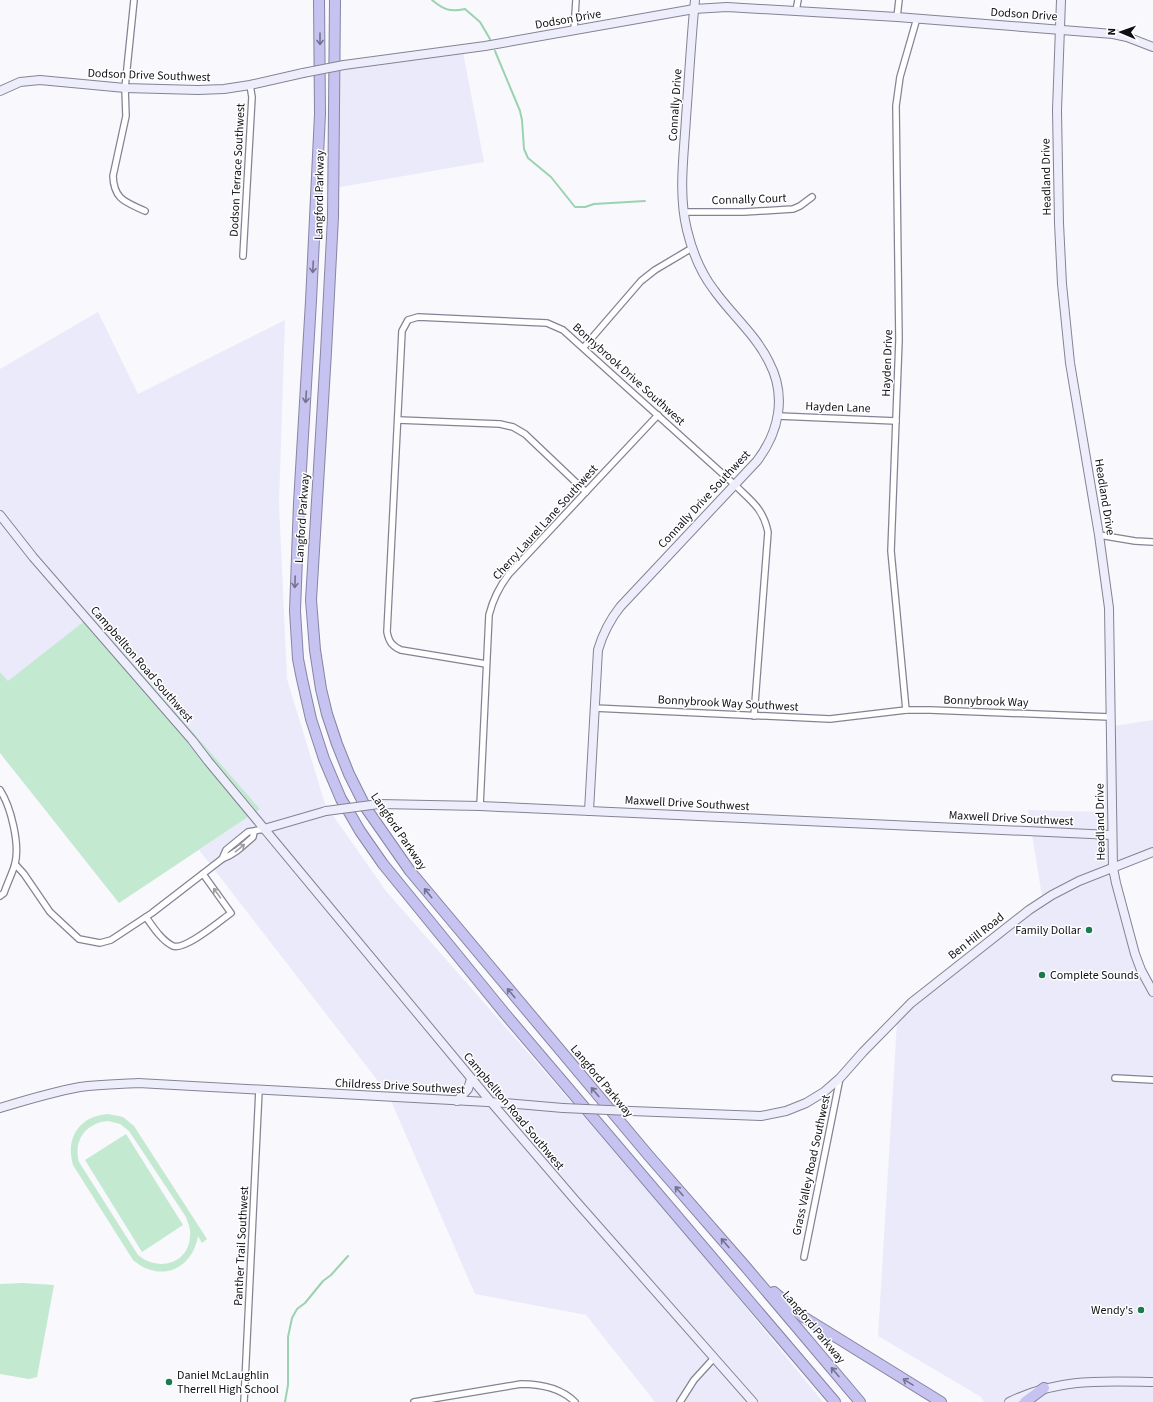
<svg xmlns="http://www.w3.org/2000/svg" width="1153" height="1402" font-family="'Source Sans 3',sans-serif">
  <rect width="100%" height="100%" fill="#f9f8fc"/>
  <g fill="#ebeafa">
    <path d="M462 47 484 162 335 188 341 63Z"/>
    <path d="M98 312 138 394 285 320 279 503 287 679 325 804 386 891 671 1216 823 1402H655L586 1315 475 1294 388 1094 199 850 260 809 8 681 0 672V369Z"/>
    <path d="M1153 720V848L1115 864 1126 924 1153 988V1402H984L981 1397 878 1336 897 1022 1042 896 1028 810 1104 812 1107 727Z"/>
  </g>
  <g fill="#c3e9d1" fill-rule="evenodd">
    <path d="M91 616 260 809 119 903 0 753V672L8 681Z"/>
    <path d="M108 1114 123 1117 134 1126 207 1239 202 1243 198 1236C192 1270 160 1283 133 1260L73 1165C65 1137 80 1116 108 1114ZM108 1121 120 1124 129 1131 186 1217C188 1223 191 1229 190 1236 189 1264 158 1272 138 1255L79 1162C73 1140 86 1123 108 1121Z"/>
    <path d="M126 1134 183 1225 142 1252 85 1160Z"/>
    <path d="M23 1283 54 1285 37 1377 29 1379 0 1374V1284Z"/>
  </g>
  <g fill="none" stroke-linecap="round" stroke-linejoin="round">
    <g stroke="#9bd2b1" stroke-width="2">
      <path d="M432 0C444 10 450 12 465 9L480 22 490 39"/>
      <path d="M495 51 520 111 522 120 524 149 528 158 551 177 575 207H585L594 204 645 201"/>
      <path d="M285 1402 288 1385V1337L292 1318 297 1309 305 1303 323 1281 331 1275 348 1256"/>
    </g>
    <defs>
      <g id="street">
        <path d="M134 0 125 88 126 116 113 176C114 200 126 202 145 211"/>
        <path d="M796 11 798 0"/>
        <path d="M897 17 899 0"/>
        <path d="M574 30 576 0"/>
        <path d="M683 212H744L793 209 800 206 812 197"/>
        <path d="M243 256 252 97 250 85"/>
        <path d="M584 347 641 281 655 270 692 248"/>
        <path d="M778 416 896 421"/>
        <path d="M398 420 500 424 513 427 525 434 586 492"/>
        <path d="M1099 535 1135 541 1153 542"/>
        <path d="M486 664 401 650C392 646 389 642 387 632L402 331 408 320 418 317 547 323 563 330 735 485C751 501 763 508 768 532L754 716"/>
        <path d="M594 708 830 719 906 710H930L1110 717"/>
        <path d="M906 710 891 551 899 340 896 106 900 77 917 18"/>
        <path d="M0 790C11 807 20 844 15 864 12 874 7 884 4 893L0 896"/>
        <path d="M480 806 489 615C493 599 499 587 509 574L658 415"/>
        <path d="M222 859 226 850 248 832 264 829"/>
        <path d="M15 864 24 874 50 912 79 939 100 943 111 940 152 913 222 859C234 855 243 846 253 837L254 832"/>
        <path d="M146 917C153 927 162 941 173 946 185 951 221 920 231 913L203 874"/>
        <path d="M1115 1078 1153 1080"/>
        <path d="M804 1257 840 1078"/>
        <path d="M244 1402 259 1090"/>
        <path d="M414 1402 521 1384C540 1384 560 1387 575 1402"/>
        <path d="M680 1402 694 1380 714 1358"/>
      </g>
      <g id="secondary">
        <path d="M1061 0 1057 110 1059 223 1062 284 1070 363 1099 535 1109 608 1113 868 1116 883 1135 954 1141 970 1153 992"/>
        <path d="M344 65 485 46 694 9 727 7 897 17 1113 34 1127 37 1153 47"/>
        <path d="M0 91 20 82 40 80 125 88 198 90 224 89 250 85 303 73"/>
        <path d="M0 515 33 557 192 740 208 761 491 1102 575 1200 753 1402"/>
        <path d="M379 804 480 806 1112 835"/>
        <path d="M589 811 598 650C603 633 609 621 620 607L757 461C779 432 787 396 769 362 756 335 731 314 714 290 701 273 692 251 687 230 678 193 684 155 686 118 689 79 691 39 695 0"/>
        <path d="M264 829 326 811"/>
        <path d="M457 1101 468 1089 471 1079"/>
        <path d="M0 1108C26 1100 53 1092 80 1087 99 1084 119 1084 138 1083L506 1103 563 1108"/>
        <path d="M631 1111 761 1116 786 1111 806 1103 824 1092 840 1078 863 1052 911 1003 1029 910 1052 895 1079 881 1153 852"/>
        <path d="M1009 1402C1058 1378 1101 1381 1153 1382"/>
      </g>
      <g id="highway">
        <path d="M319 0 320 114 311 301 299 503 295 611 298 659 302 679 311 719 324 759 341 799 349 812 360 831 383 864 506 1015 835 1402"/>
        <path d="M335 0 333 217 326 352 311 600 315 650 321 689 327 714 337 744 349 774 366 808 410 871 649 1156 745 1266 860 1402"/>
        <path d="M774 1292 802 1316 941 1402"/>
        <path d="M1025 1402 1044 1388"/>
      </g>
    </defs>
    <use href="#street" stroke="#848394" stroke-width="8"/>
    <use href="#secondary" stroke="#848394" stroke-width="10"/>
    <use href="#highway" stroke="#8784a4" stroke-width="12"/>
    <use href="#street" stroke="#fff" stroke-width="5.5"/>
    <use href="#secondary" stroke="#eeedfb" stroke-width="8"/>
    <use href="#highway" stroke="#c7c3f1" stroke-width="10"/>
    <defs>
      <g id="secondary-bridge">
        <path d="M303 73 344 65"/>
        <path d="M326 811 379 804"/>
        <path d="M563 1108 631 1111"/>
      </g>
    </defs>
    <use href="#secondary-bridge" stroke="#848394" stroke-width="10" stroke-linecap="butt"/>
    <use href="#secondary-bridge" stroke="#eeedfb" stroke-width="8"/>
  </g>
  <defs><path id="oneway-shaft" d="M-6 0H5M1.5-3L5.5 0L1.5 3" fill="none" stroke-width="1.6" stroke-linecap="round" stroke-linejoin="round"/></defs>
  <g stroke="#74728e">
    <use href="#oneway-shaft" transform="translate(320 39) rotate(90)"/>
    <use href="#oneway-shaft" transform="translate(313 267) rotate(93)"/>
    <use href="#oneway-shaft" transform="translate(306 397) rotate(94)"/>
    <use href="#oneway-shaft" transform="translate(295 582) rotate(92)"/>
    <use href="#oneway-shaft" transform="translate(428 893) rotate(-129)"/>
    <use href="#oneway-shaft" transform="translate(511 993) rotate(-130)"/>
    <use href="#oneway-shaft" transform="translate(595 1092) rotate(-130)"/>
    <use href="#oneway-shaft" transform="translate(679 1191) rotate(-131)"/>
    <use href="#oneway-shaft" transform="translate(725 1243) rotate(-131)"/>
    <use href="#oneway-shaft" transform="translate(835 1372) rotate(-131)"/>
    <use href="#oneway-shaft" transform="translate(908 1382) rotate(-148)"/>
  </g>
  <g stroke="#9f9fa1">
    <use href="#oneway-shaft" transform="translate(240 848) rotate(-39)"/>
    <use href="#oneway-shaft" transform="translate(217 893) rotate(-126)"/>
  </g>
  <g fill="#1f794e" stroke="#fff" stroke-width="1.5">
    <circle cx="1089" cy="930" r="4"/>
    <circle cx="1042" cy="975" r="4"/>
    <circle cx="1141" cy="1310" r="4"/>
    <circle cx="169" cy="1382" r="4"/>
  </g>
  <g text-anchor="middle" stroke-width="3" stroke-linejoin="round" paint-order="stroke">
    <g font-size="12" fill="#0f0e14" stroke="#fff">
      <text transform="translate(1024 14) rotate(4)" y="4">Dodson Drive</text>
      <text transform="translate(568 19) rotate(-10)" y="4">Dodson Drive</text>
      <text transform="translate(149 75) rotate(2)" y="4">Dodson Drive Southwest</text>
      <text transform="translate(675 105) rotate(-86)" y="4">Connally Drive</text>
      <text transform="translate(237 170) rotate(-87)" y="4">Dodson Terrace Southwest</text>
      <text transform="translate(1046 177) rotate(-91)" y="4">Headland Drive</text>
      <text transform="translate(319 195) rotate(-89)" y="4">Langford Parkway</text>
      <text transform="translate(749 199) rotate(-2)" y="4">Connally Court</text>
      <text transform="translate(887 363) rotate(-88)" y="4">Hayden Drive</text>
      <text transform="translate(629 374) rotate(42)" y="4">Bonnybrook Drive Southwest</text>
      <text transform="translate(838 407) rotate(2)" y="4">Hayden Lane</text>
      <text transform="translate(1105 497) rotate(81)" y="4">Headland Drive</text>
      <text transform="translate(704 499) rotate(-47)" y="4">Connally Drive Southwest</text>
      <text transform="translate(302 518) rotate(-86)" y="4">Langford Parkway</text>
      <text transform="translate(545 522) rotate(-48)" y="4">Cherry Laurel Lane Southwest</text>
      <text transform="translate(142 664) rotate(49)" y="4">Campbellton Road Southwest</text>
      <text transform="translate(986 701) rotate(2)" y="4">Bonnybrook Way</text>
      <text transform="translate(728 703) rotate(3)" y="4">Bonnybrook Way Southwest</text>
      <text transform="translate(687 803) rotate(3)" y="4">Maxwell Drive Southwest</text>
      <text transform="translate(1011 818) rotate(3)" y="4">Maxwell Drive Southwest</text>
      <text transform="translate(1100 822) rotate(-91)" y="4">Headland Drive</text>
      <text transform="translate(399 831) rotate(56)" y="4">Langford Parkway</text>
      <text transform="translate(976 936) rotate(-38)" y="4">Ben Hill Road</text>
      <text transform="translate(602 1081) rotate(50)" y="4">Langford Parkway</text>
      <text transform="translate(400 1086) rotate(3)" y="4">Childress Drive Southwest</text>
      <text transform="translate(514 1111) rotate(50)" y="4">Campbellton Road Southwest</text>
      <text transform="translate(811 1165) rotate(-78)" y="4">Grass Valley Road Southwest</text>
      <text transform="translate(241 1246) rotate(-87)" y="4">Panther Trail Southwest</text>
      <text transform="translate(814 1327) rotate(50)" y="4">Langford Parkway</text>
    </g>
    <g font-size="12" fill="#0f0e14" stroke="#fff" text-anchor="end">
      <text x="1081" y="934">Family Dollar</text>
      <text x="1050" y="979" text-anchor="start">Complete Sounds</text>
      <text x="1133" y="1314">Wendy's</text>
      <text x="177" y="1379" text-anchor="start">Daniel McLaughlin<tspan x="177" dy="14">Therrell High School</tspan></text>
    </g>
  </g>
  <g transform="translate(1121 32) rotate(272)" stroke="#ffffff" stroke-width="3" paint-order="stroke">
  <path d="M0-3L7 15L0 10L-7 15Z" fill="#0f0e14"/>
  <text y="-6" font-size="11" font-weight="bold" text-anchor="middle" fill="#0f0e14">N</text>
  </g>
</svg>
